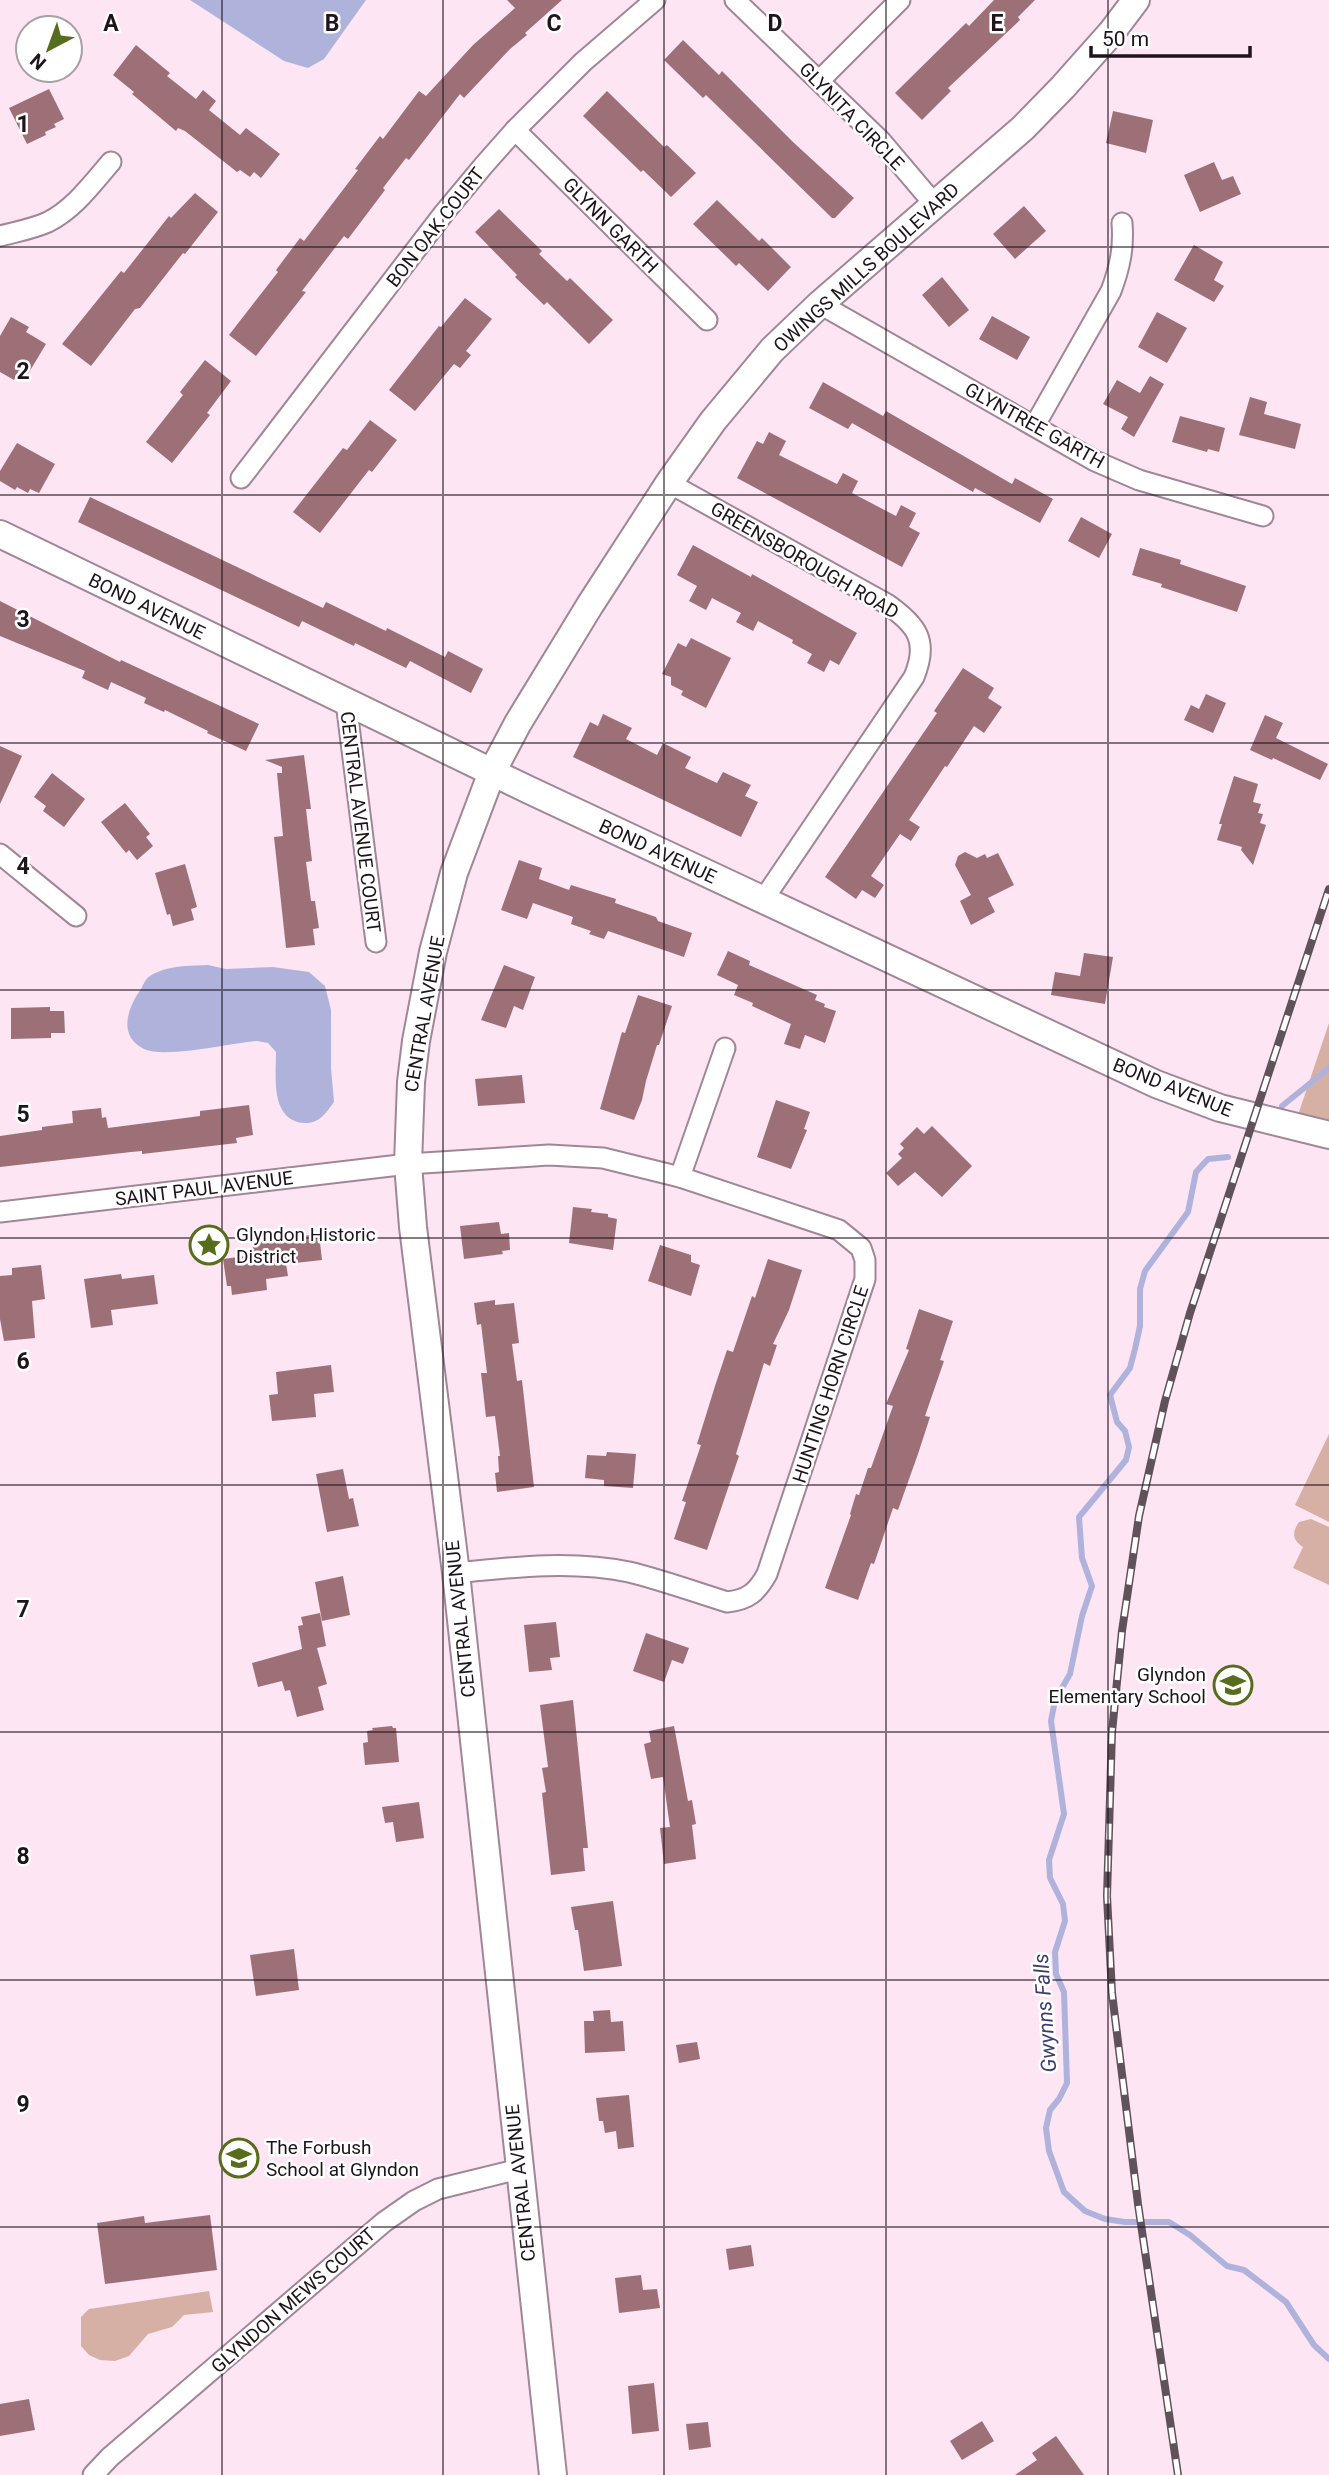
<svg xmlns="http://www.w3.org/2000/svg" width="1329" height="2475" font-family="Roboto,sans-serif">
  <rect width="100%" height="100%" fill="#fde5f4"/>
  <g fill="#d6b0a5">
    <path d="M1329 1023V1123L1298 1115Z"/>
    <path d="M1329 1434V1522L1295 1505Z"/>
    <path d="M1311 1519 1329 1527V1585L1293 1568 1303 1547C1292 1540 1292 1532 1299 1522Z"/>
    <path d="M209 2291 213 2312 184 2315 172 2327 148 2334 129 2356 115 2361 100 2360 89 2355 81 2346V2317L89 2309Z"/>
  </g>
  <g fill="#afb3db">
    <path d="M190 0H366L324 59 308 68 284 61Z"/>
    <path d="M208 965 226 969 273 967 309 972 325 986 331 1010V1068L334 1102C326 1113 319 1124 304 1123 270 1120 276 1077 276 1052L268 1043 257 1041C231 1043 166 1059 144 1049 117 1036 128 1007 141 989 143 985 146 978 150 976 167 965 190 966 208 965Z"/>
  </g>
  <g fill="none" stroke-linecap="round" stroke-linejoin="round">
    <g stroke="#afb3db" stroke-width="6">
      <path d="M1282 1106 1329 1068"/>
      <path d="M1228 1157 1208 1159 1196 1172 1188 1212 1145 1271 1140 1289V1326L1135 1349 1130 1368 1110 1395 1117 1422 1125 1431 1129 1447 1126 1460 1079 1517 1082 1558 1092 1586 1082 1616 1070 1674 1055 1700 1051 1721 1064 1814 1049 1860 1050 1878 1063 1904 1065 1921 1055 1952 1056 1974 1064 1992 1067 2083 1059 2099 1050 2110 1046 2128 1049 2151 1064 2192 1085 2211 1105 2219 1125 2222H1169L1190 2235 1227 2266 1244 2270 1286 2302 1314 2345 1329 2359"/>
    </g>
  </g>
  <g fill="#9d7078">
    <path d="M507 0H562L525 33 527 35 510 49 464 98 460 94 409 160 406 158 383 188 385 190 348 239 344 236 302 291 306 292 256 356 229 335 278 272 276 270 300 238 304 241 358 170 355 169 380 136 383 139 419 91 426 96 473 45 515 8Z"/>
    <path d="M994 0H1035L1018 17 1020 20 948 88 951 91 922 120 895 93 966 23 969 26Z"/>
    <path d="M683 40 719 75 722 71 793 142 854 198 835 218H832L706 95 703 98 664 60Z"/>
    <path d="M136 45 170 73 167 76 196 99 203 90 216 101 209 110 240 135 246 128 280 154 261 178 254 172 250 177 240 170 237 172 185 131 178 128 176 131 132 94 134 92 113 75Z"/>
    <path d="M49 89 64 119 54 124 56 127 45 132 46 135 27 144 9 108Z"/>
    <path d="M607 91 664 147 667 145 696 173 671 197 643 170 641 172 583 116Z"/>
    <path d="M1113 111 1153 120 1146 153 1106 143Z"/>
    <path d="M1214 162 1222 180 1233 176 1241 194 1200 212 1184 175Z"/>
    <path d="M195 193 218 212 185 254 183 253 140 308 135 309 91 366 62 344 121 271 124 273 169 216 171 218Z"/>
    <path d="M717 200 759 241 762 238 791 267 768 291 739 263 736 266 693 224Z"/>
    <path d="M1024 206 1046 231 1015 259 993 234Z"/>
    <path d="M499 209 542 251 539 254 567 281 570 278 613 320 589 344 547 302 544 305 515 277 517 275 475 232Z"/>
    <path d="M1194 245 1223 262 1214 280 1224 286 1214 302 1174 280Z"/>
    <path d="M942 277 969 310 949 327 922 295Z"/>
    <path d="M465 298 492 319 466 351 471 355 460 368 454 364 415 411 389 390 439 326 441 327Z"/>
    <path d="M1157 312 1187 328 1167 363 1138 347Z"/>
    <path d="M992 316 1030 337 1017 360 979 339Z"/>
    <path d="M11 317 29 327 26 332 46 344 28 374 19 370 14 380 0 372V336Z"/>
    <path d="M205 360 231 381 207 413 210 415 172 463 146 442 183 395 180 392Z"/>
    <path d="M1150 376 1164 384 1134 437 1121 429 1128 417 1103 404 1117 380 1140 393Z"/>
    <path d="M823 382 883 416 886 411 1012 484 1015 478 1053 499 1040 523 975 488 973 492 852 423 848 429 809 408Z"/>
    <path d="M1250 397 1267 402 1264 414 1301 424 1295 449 1239 435Z"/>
    <path d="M1180 416 1225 428 1219 452 1208 449 1207 452 1172 442Z"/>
    <path d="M370 420 397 440 372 472 369 470 320 533 293 512 343 448 347 450Z"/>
    <path d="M769 432 786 441 779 455 837 484 843 473 858 481 852 493 896 516 901 505 916 513 909 527 920 533 902 567 737 478 757 441 763 444Z"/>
    <path d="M17 443 55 464 39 493 30 489 28 493 17 487 15 490 0 481V471Z"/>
    <path d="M90 497 323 608 326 602 386 631 387 628 445 657 448 651 483 669 471 693 410 661 406 668 355 643 354 646 302 621 299 627 78 522Z"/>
    <path d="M1081 517 1112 534 1099 558 1068 541Z"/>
    <path d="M693 545 751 577 752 574 857 633 839 665 830 660 824 672 807 663 812 654 792 643 793 640 758 621 753 631 736 622 741 613 712 598 706 610 689 601 697 586 677 575Z"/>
    <path d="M1140 548 1181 560 1180 564 1246 586 1237 612 1161 587 1162 584 1132 575Z"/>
    <path d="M0 601 120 662 121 660 259 724 246 751 207 733 208 731 165 710 164 712 144 703 146 698 111 682 108 690 82 678 85 671 0 636Z"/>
    <path d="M691 638 731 658 706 708 681 695 683 691 671 685V677L662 674 678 643 686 647Z"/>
    <path d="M963 668 994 688 988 698 1002 707 984 733 974 726 947 767 945 766 909 820 920 827 911 841 900 834 871 876 884 885 875 898 862 890 856 899 825 877 937 713 934 711Z"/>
    <path d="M1206 694 1226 703 1213 733 1184 720 1191 705 1199 709Z"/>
    <path d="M603 714 632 728 626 739 657 755 663 743 691 757 685 768 717 783 723 772 751 785 745 796 758 802 741 837 573 757 590 722 598 726Z"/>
    <path d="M1265 715 1283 723 1276 738 1328 764 1320 780 1273 758 1272 760 1250 750Z"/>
    <path d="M0 746 22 756 0 804Z"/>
    <path d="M304 755 311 809H306L312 861 306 862 311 901H315L319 928 313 929 315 945 286 948 274 837 283 836 277 773H282V767L265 760Z"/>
    <path d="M52 773 85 799 64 827 43 811 46 806 34 797Z"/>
    <path d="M1234 776 1258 784 1253 802 1261 804 1258 813 1263 814 1260 823 1266 825 1253 865 1241 850 1242 847 1217 840 1222 824H1219Z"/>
    <path d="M125 803 150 834 146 837 153 846 137 860 129 850 126 853 101 822Z"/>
    <path d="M965 852 977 858 985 854 987 858 998 853 1014 885 988 898 995 912 971 925 960 901 971 895 955 865 958 856Z"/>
    <path d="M519 860 542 868 539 879 569 890 571 885 616 899 615 903 656 917 658 921 692 933 684 957 608 931 604 939 589 934 591 931 571 924 573 917 533 903 527 919 501 910Z"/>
    <path d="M185 864 197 907 191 909 194 920 173 926 170 914 167 915 155 873Z"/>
    <path d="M728 951 750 961 749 965 817 995 815 1000 825 1004 824 1007 836 1011 825 1043 805 1035 800 1049 784 1044 791 1024 752 1006 753 1003 734 995 738 985 717 975Z"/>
    <path d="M1084 953 1113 957 1105 1004 1051 995 1055 972 1080 976Z"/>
    <path d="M504 965 535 977 523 1010 514 1006 506 1028 481 1020Z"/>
    <path d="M638 995 672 1006 659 1045H657L646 1081 642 1100 634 1120 600 1109 622 1032 625 1033Z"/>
    <path d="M50 1007V1011H64L65 1033H51V1038L11 1039V1008Z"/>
    <path d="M522 1075 525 1103 478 1106 475 1079Z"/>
    <path d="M776 1100 810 1112 804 1129 807 1130 791 1169 757 1157Z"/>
    <path d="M249 1105 253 1135 236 1138 237 1143 142 1154V1151L131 1152 0 1167V1136L42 1130V1127L73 1123 72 1111 101 1108 102 1118 106 1117 108 1128 200 1116V1111Z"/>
    <path d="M932 1126 972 1166 942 1197 915 1172 898 1186 886 1173 902 1158 898 1154 904 1148 900 1144 917 1127 924 1134Z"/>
    <path d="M573 1207 592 1209 591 1212 608 1214V1217L617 1219 613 1250 569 1243Z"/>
    <path d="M499 1222 501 1234 509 1233 510 1250 502 1251 503 1254 464 1259 460 1226Z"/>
    <path d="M319 1234 322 1260 286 1264 288 1276 266 1279 267 1290 232 1295 231 1286H227L223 1259 254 1255 252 1242Z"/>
    <path d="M660 1245 691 1255V1262L700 1265 691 1296 648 1281Z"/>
    <path d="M768 1259 802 1270 789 1310 773 1344 777 1345 770 1366 764 1363 736 1454 739 1456 707 1550 674 1539 686 1502 682 1501 701 1445 697 1444 715 1386 727 1350 733 1352 752 1296 755 1298Z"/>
    <path d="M41 1265 45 1299 32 1301 35 1338 4 1341 0 1319V1276L12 1275V1268Z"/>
    <path d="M121 1274 122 1279 154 1275 158 1304 111 1310 113 1325 91 1328 84 1279Z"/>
    <path d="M495 1300V1305L514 1303 519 1343 512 1344 517 1381 522 1380 534 1487 497 1492 495 1473 499 1472 498 1456H500L495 1416 486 1417 481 1373H487L481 1324 477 1325 474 1303Z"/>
    <path d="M919 1309 953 1321 940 1360 944 1361 925 1416 930 1417 918 1454 898 1510 893 1508 874 1564 871 1563 858 1600 825 1588 851 1515 850 1514 856 1494 859 1495 868 1468H871L893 1406 886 1404 909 1350 906 1349Z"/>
    <path d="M331 1365 334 1392 314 1394 316 1417 272 1421 269 1395 278 1394 276 1372Z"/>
    <path d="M607 1452 636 1454 633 1488 604 1486V1480L585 1478 587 1455 606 1456Z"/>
    <path d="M343 1469 349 1499 353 1498 359 1526 327 1532 316 1474Z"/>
    <path d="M343 1576 350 1615 322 1621 315 1582Z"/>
    <path d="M320 1613 326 1646 317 1648 327 1684 318 1687 324 1710 297 1717 290 1690 285 1691 282 1681 258 1687 252 1663 302 1649 298 1626 303 1625 301 1617Z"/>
    <path d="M556 1622 560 1657 550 1658 552 1670 529 1672 524 1625Z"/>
    <path d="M646 1633 689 1648 683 1664 672 1660 664 1682 633 1671Z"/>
    <path d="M573 1700 588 1848H583L585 1871 551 1875 542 1793 546 1792 542 1768 548 1767 540 1705Z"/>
    <path d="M392 1726 393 1728H396L399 1762 365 1765 363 1743 368 1742 367 1731 373 1730 372 1728Z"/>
    <path d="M674 1726 688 1801 692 1800 696 1824 692 1825 696 1859 664 1864 660 1828 670 1827 663 1777 651 1779 644 1744 651 1742 649 1731Z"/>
    <path d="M419 1802 424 1838 396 1842 393 1822 385 1823 382 1807Z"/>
    <path d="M613 1901 622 1966 584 1971 578 1930H575L571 1907Z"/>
    <path d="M294 1949 299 1990 256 1996 250 1955Z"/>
    <path d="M610 2010 611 2022 623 2021 625 2051 585 2053 584 2021H594L593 2011Z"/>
    <path d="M697 2042 700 2059 679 2063 676 2045Z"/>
    <path d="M629 2095 634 2147 618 2149 616 2131 605 2133 603 2121H599L596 2098Z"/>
    <path d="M210 2215 217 2270 105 2284 97 2223 144 2216 145 2223Z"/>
    <path d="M751 2245 754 2266 729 2270 726 2249Z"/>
    <path d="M641 2275 643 2290 657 2289 660 2308 619 2313 615 2278Z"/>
    <path d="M654 2383 659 2431 632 2434 628 2386Z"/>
    <path d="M29 2399 35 2430 0 2436V2404Z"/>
    <path d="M982 2421 994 2441 962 2460 950 2441Z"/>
    <path d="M708 2422 711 2447 689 2450 686 2424Z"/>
    <path d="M1056 2436 1084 2475H1015L1037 2460 1032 2453Z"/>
  </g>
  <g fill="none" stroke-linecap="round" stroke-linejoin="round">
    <defs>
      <g id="street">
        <path d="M735 0 880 140 935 205"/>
        <path d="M820 80 900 0"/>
        <path d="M515 130 707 320"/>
        <path d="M0 236C15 232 33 229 48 222 74 209 92 184 111 162"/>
        <path d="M820 304 1095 461 1139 480 1263 516"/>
        <path d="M1035 425 1111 291C1120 267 1124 248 1122 223"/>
        <path d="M241 478 444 213 484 165 515 130 583 62 655 0"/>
        <path d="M669 483 887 604C917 625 929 641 914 677L763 900"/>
        <path d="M346 702 376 942"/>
        <path d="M0 854 76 916"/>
        <path d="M680 1177 725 1048"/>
        <path d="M0 1212 408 1164 549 1155 603 1158 680 1177 839 1230 861 1248 865 1260V1279L767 1574C757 1592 748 1600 727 1602 695 1592 662 1580 629 1572 572 1560 513 1567 456 1573"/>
        <path d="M93 2475 110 2457 384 2222 414 2201 438 2189 519 2169"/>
      </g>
      <g id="secondary">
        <path d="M0 534 529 790 1156 1084 1220 1108 1329 1135"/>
        <path d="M553 2475 456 1573 413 1227 408 1164 411 1082 416 1041 433 952 454 873 492 772 518 723 590 605 669 483 713 421 772 350 820 304 1023 128 1063 87 1111 33 1136 0"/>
      </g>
    </defs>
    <use href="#street" stroke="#a08697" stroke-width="23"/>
    <use href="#secondary" stroke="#a08697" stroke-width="30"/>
    <use href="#street" stroke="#fff" stroke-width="19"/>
    <use href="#secondary" stroke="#fff" stroke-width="26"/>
    <defs>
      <path id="rail" d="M1178 2475 1138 2204 1112 1993 1107 1896 1112 1732 1122 1631 1139 1516 1165 1401 1190 1313 1329 889"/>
    </defs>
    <use href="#rail" stroke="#60525b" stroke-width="8"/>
    <use href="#rail" stroke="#fff" stroke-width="5" stroke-dasharray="16" stroke-linecap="butt"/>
  </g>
  <path fill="none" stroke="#1e141b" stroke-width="2" stroke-opacity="0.55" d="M222 0V2475M443 0V2475M664 0V2475M886 0V2475M1108 0V2475M0 247H1329M0 495H1329M0 743H1329M0 990H1329M0 1238H1329M0 1485H1329M0 1732H1329M0 1980H1329M0 2227H1329"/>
  <defs>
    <symbol id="sight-ring" viewBox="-11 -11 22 22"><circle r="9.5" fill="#fff" stroke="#576d1d" stroke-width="1.5"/><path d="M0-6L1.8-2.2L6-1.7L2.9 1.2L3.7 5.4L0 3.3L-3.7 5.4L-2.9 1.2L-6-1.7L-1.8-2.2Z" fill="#576d1d"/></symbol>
    <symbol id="school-ring" viewBox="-11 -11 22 22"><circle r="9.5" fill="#fff" stroke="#576d1d" stroke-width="1.5"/><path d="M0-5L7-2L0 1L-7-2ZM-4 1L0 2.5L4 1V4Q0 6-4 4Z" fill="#576d1d"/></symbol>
  </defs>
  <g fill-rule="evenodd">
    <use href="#sight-ring" x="187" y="1223" width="44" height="44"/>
    <use href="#school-ring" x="1211" y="1663" width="44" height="44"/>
    <use href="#school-ring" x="217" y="2136" width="44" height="44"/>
  </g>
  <g text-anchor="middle" stroke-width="5" stroke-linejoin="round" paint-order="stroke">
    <g font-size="19" fill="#1e141b" stroke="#fff">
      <text transform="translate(852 116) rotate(46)" y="7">GLYNITA CIRCLE</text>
      <text transform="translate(611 225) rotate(45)" y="7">GLYNN GARTH</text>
      <text transform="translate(435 227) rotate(-52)" y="7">BON OAK COURT</text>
      <text transform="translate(866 267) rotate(-42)" y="7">OWINGS MILLS BOULEVARD</text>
      <text transform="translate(1035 425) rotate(29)" y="7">GLYNTREE GARTH</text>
      <text transform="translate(805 560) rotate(30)" y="7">GREENSBOROUGH ROAD</text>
      <text transform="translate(147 606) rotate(26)" y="7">BOND AVENUE</text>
      <text transform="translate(361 822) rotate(83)" y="7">CENTRAL AVENUE COURT</text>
      <text transform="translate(658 851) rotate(25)" y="7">BOND AVENUE</text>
      <text transform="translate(424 1014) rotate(-80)" y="7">CENTRAL AVENUE</text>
      <text transform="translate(1173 1087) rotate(22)" y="7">BOND AVENUE</text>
      <text transform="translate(204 1188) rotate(-7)" y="7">SAINT PAUL AVENUE</text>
      <text transform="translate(830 1384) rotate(-72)" y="7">HUNTING HORN CIRCLE</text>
      <text transform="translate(460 1619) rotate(-96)" y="7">CENTRAL AVENUE</text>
      <text transform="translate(520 2183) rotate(-96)" y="7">CENTRAL AVENUE</text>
      <text transform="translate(293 2300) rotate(-41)" y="7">GLYNDON MEWS COURT</text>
    </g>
    <g font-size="19" fill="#1e141b" stroke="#fff" text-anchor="start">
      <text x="236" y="1241">Glyndon Historic<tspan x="236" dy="22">District</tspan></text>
      <text x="1206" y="1681" text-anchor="end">Glyndon<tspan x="1206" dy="22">Elementary School</tspan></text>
      <text x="266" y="2154">The Forbush<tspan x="266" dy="22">School at Glyndon</tspan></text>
    </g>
    <g font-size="21" font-style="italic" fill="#3c3d72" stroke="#fff">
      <text transform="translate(1045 2013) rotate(-94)" y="7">Gwynns Falls</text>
    </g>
  </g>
  <g font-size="23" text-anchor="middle" font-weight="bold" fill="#1e141b" stroke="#fff" stroke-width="5" stroke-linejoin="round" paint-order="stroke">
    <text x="111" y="31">A</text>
    <text x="332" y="31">B</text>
    <text x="554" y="31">C</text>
    <text x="775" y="31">D</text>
    <text x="997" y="31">E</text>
    <text x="23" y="132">1</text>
    <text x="23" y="379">2</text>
    <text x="23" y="627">3</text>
    <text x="23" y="874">4</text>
    <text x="23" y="1122">5</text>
    <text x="23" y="1369">6</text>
    <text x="23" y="1617">7</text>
    <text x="23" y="1864">8</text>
    <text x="23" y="2112">9</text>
  </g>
  <g transform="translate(49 49) rotate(221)"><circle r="33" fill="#ffffff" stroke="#a5a1a4" stroke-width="2"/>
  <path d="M0-5L12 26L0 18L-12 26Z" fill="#576d1d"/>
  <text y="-10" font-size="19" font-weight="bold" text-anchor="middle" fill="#1e141b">N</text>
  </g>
  <path d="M1091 46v10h159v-10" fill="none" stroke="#1e141b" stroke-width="3.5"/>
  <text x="1102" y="46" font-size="21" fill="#1e141b" stroke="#ffffff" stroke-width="5" paint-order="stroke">50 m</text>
</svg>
